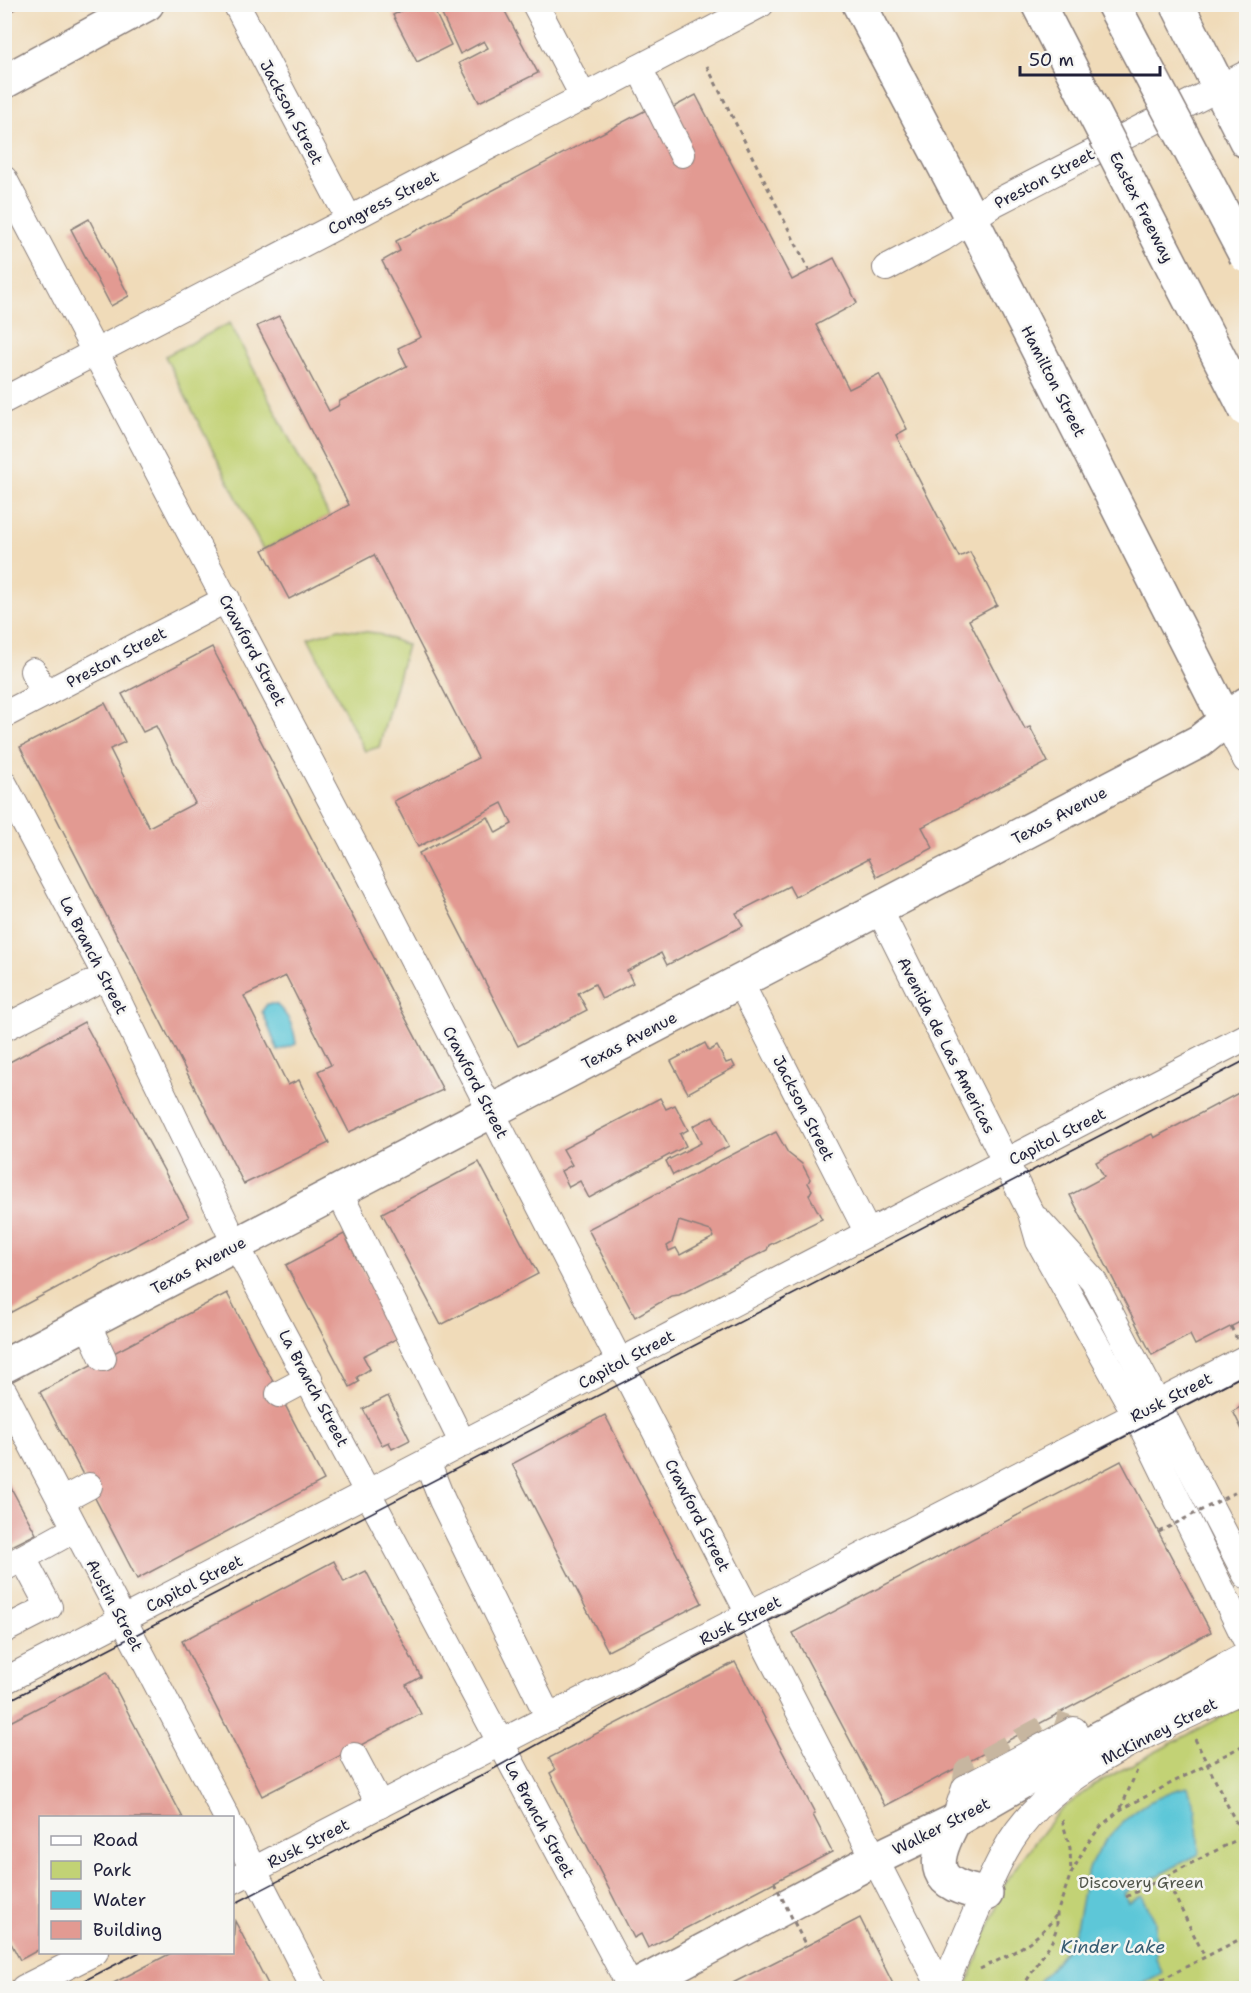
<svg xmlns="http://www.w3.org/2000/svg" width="1251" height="1993" font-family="'Shantell Sans',sans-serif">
  <rect width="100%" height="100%" fill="#f6f6f2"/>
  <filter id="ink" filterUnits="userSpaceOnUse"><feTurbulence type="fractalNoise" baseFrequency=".0167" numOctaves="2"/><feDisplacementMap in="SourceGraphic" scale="12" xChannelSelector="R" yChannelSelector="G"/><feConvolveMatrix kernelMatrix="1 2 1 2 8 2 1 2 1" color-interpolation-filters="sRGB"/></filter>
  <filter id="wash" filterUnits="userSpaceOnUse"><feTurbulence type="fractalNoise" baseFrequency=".008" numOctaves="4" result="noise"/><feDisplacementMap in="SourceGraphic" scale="24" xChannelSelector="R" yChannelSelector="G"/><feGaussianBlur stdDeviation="1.35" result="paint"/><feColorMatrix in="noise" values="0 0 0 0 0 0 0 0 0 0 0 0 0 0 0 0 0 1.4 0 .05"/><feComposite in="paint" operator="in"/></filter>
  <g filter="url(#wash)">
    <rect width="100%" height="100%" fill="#f0dbb9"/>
    <g fill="#c2d275" stroke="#727a58" stroke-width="1.5">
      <path d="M230 323 329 516 263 550 165 356Z"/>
      <path d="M339 629 376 633 407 645 379 747 365 751 308 638Z"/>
      <path d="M1240 1707 1246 1709V1988H966L1006 1880 1057 1813 1095 1784Z"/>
    </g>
    <g fill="#5dc7d8" stroke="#40748a" stroke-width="1.5">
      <path d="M267 1004H276C289 1016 294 1027 296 1044L278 1051 262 1011Z"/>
      <path d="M1188 1787 1196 1811 1199 1854 1124 1893 1128 1902 1142 1895 1155 1921 1156 1958 1162 1973 1133 1988H1034C1045 1974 1059 1960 1068 1945 1080 1925 1080 1900 1086 1878 1097 1837 1146 1794 1188 1787Z"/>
    </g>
    <g id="blocks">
      <g fill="#e29a92" fill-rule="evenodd">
        <path d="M4 4H24L4 15Z"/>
        <path d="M414 4H431L451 45 417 62 393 15Z"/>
        <path d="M432 4H501L538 73 479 102 459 63 488 48 484 41 460 54 438 6 434 8Z"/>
        <path d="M696 95 792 280 834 258 857 303 816 325 849 389 879 374 907 429 896 435 959 557 970 552 997 605 969 620 1025 729 1030 727 1048 762 922 827 933 848 877 877 868 859 795 897 789 886 736 913 743 926 667 965 661 953 627 971 633 983 602 999 595 984 578 993 587 1010 518 1046 419 853 488 817 496 833 512 824 502 803 418 847 394 801 478 758 374 555 289 599 263 550 349 505 257 326 279 316 329 411 338 406 340 401 407 366 398 348 421 337 382 261 400 251 396 241 650 108 670 109Z"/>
        <path d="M89 219 129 296 111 306 71 229Z"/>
        <path d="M212 647 443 1090 349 1132 318 1071 331 1065 286 976 244 996 288 1085 299 1080 329 1143 244 1184 20 747 105 703 125 742 110 749 149 827 195 803 156 726 143 732 122 694Z"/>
        <path d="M84 1022 189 1217 4 1316V1065Z"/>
        <path d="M705 1043 709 1051 717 1046 726 1063 732 1061 735 1067 688 1093 671 1061Z"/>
        <path d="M1246 1089V1307L1242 1309 1246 1319 1195 1345 1190 1335 1152 1355 1070 1195 1104 1177 1096 1162 1152 1134 1154 1138Z"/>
        <path d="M660 1098 666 1109 675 1105 688 1130 680 1134 686 1146 589 1198 580 1181 569 1187 561 1171 572 1165 563 1149Z"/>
        <path d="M713 1116 729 1146 673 1175 666 1161 701 1143 693 1126Z"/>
        <path d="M776 1132 788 1153 802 1164 810 1179 808 1183 812 1190 809 1195 822 1219 769 1245 767 1250 679 1295 671 1296 635 1317 588 1229ZM679 1221 711 1231 714 1237 680 1255 676 1248 669 1251 667 1246 672 1243Z"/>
        <path d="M479 1162 538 1274 441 1325 382 1213Z"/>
        <path d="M344 1234 398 1338 363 1356 370 1369 357 1377 359 1382 350 1387 286 1265Z"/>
        <path d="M227 1293 324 1480 137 1579 40 1392Z"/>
        <path d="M388 1396 410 1440 392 1449 389 1442 382 1445 363 1409Z"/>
        <path d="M1246 1404V1438L1233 1411Z"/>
        <path d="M605 1415 702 1603 608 1651 512 1464Z"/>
        <path d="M1121 1461 1211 1632 885 1806 793 1633Z"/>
        <path d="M4 1475 36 1534 4 1550Z"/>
        <path d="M334 1561 344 1582 366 1571 421 1677 406 1685 421 1714 262 1796 182 1641Z"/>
        <path d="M735 1662 815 1813 813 1815 832 1852 648 1948 641 1934 634 1938 550 1773 555 1770 549 1758Z"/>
        <path d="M107 1672 183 1818H40V1949L20 1960 4 1930V1725Z"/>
        <path d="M860 1918 895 1988H723L806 1946Z"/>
        <path d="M235 1921 270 1988H104L173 1952H232Z"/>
      </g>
    </g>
  </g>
  <g filter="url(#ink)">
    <use href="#blocks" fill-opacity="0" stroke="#897e7a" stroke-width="1.5"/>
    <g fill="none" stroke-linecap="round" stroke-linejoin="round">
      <path stroke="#c7b6a0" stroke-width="26" stroke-dasharray="26 13" stroke-linecap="butt" d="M965 1788 967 1771 1054 1723 1074 1730"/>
      <defs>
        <g id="minor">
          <path d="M236 4 349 219"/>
          <path d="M535 4 584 98"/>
          <path d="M639 68 682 154"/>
          <path d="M4 179 356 848 941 1988"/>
          <path d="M886 268 943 238 995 203 1246 74"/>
          <path d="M4 400 761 4"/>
          <path d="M33 671 45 694"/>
          <path d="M4 715 227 599"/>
          <path d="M1226 721 1246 760"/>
          <path d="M4 784 106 976 236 1245 631 1988"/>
          <path d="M879 909 1031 1213 1039 1241 1136 1415 1246 1640"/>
          <path d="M740 982 868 1233"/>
          <path d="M4 1028 106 976"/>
          <path d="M339 1192 463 1444"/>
          <path d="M1038 1220 1093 1280 1246 1575"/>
          <path d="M87 1323 103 1358"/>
          <path d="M4 1392 227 1818"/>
          <path d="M279 1394 309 1378"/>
          <path d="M427 1462 442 1500 549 1718"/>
          <path d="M61 1501 89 1486"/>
          <path d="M4 1568 75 1529"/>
          <path d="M4 1630 49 1607 23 1558"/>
          <path d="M4 1681 1246 1037"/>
          <path d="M354 1756 380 1805"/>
          <path d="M954 1821 965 1788 1074 1730 1084 1746"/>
          <path d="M232 1828 314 1988"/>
          <path d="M232 1881 1246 1358"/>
          <path d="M24 1988 95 1952"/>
          <path d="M943 1988C964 1943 981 1895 1005 1851 1048 1769 1167 1727 1246 1688"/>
        </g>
        <g id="major">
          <path d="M859 4 960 196 1226 721"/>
          <path d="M1177 4 1246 141"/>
          <path d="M4 82 147 4"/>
          <path d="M4 1366 1200 741 1246 704"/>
          <path d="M954 1821C930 1866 932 1885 986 1894"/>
          <path d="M633 1988 875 1859 954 1821 1084 1746 1246 1659"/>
        </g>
      </defs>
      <use href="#minor" stroke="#897e7a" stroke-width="28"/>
      <use href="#major" stroke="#897e7a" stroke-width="36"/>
      <g stroke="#897e7a" stroke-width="3" stroke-dasharray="4.5 4.5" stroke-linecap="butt">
        <path d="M707 66 810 272"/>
        <path d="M1231 1327 1237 1339"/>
        <path d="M1195 1739 1243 1837"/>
        <path d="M1121 1808 1138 1768"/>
        <path d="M1062 1820 1070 1848 1071 1874"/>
        <path d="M1165 1877 1205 1957"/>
        <path d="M1126 1897 1246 1835"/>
        <path d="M980 1969C1008 1956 1039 1941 1056 1915"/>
        <path d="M1022 1988 1052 1941 1057 1927V1913L1070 1876 1087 1844 1101 1826 1120 1810 1246 1744"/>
        <path d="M1145 1988 1246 1936"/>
      </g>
      <use href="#minor" stroke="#fff" stroke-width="26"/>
      <use href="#major" stroke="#fff" stroke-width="33"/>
      <g stroke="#22223b" stroke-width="1.5">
        <path d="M4 1703 1246 1060"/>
        <path d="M232 1905 479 1777 643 1686 1246 1374"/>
        <path d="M70 1988 140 1952"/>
      </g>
      <defs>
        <g id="highway-bridge">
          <path d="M1038 4 1246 410"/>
          <path d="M1113 4 1246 256"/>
        </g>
      </defs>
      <use href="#highway-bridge" stroke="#897e7a" stroke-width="36" stroke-linecap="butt"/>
      <g stroke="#897e7a" stroke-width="3" stroke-dasharray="4.5 4.5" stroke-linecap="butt">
        <path d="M1159 1532 1246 1487"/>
        <path d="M774 1882 806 1946"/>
      </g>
      <use href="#highway-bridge" stroke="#fff" stroke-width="33"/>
    </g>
  </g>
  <g text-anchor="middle" stroke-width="5" stroke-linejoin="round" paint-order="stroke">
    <g font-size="16" fill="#22223b" stroke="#f6f6f2">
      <text transform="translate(292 112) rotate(62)" y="6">Jackson Street</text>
      <text transform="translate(1044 178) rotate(-28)" y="6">Preston Street</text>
      <text transform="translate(383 202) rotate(-27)" y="6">Congress Street</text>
      <text transform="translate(1142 207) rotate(63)" y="6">Eastex Freeway</text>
      <text transform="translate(1054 381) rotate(63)" y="6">Hamilton Street</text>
      <text transform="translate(253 650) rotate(62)" y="6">Crawford Street</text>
      <text transform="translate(116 657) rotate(-28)" y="6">Preston Street</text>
      <text transform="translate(1059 815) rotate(-28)" y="6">Texas Avenue</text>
      <text transform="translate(94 955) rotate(63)" y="6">La Branch Street</text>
      <text transform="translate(629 1040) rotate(-28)" y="6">Texas Avenue</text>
      <text transform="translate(947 1045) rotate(63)" y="6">Avenida de Las Americas</text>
      <text transform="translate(476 1082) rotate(63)" y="6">Crawford Street</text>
      <text transform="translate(804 1108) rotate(63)" y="6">Jackson Street</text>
      <text transform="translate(1057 1136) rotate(-27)" y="6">Capitol Street</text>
      <text transform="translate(198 1265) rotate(-28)" y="6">Texas Avenue</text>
      <text transform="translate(626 1359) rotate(-28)" y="6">Capitol Street</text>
      <text transform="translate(314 1388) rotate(62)" y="6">La Branch Street</text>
      <text transform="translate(1171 1397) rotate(-27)" y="6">Rusk Street</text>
      <text transform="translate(698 1515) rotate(63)" y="6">Crawford Street</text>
      <text transform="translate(194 1583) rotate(-27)" y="6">Capitol Street</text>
      <text transform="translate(115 1605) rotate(62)" y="6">Austin Street</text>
      <text transform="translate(740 1620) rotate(-27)" y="6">Rusk Street</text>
      <text transform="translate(1159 1731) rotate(-27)" y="6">McKinney Street</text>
      <text transform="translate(540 1819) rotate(62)" y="6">La Branch Street</text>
      <text transform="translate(941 1826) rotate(-27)" y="6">Walker Street</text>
      <text transform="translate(308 1843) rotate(-27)" y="6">Rusk Street</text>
    </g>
    <g font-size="16" fill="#52574c" stroke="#f6f6f2">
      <text x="1141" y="1888">Discovery Green</text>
    </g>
    <g font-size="18" font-style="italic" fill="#375c72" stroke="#f6f6f2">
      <text x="1113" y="1953">Kinder Lake</text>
    </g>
  </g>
  <rect width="1251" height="1993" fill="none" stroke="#f6f6f2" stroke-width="24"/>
  <rect x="39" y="1816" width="195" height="138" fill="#f6f6f2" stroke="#a1a1a9" stroke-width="1.5"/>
  <rect x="51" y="1836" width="30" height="9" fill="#ffffff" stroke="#a1a1a9" stroke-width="1.5"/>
  <text x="93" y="1846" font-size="18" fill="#22223b">Road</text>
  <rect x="51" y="1861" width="30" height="18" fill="#c2d275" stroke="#a1a1a9" stroke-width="1.5"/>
  <text x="93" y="1876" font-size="18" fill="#22223b">Park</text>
  <rect x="51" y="1891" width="30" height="18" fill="#5dc7d8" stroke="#a1a1a9" stroke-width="1.5"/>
  <text x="93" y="1906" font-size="18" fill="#22223b">Water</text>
  <rect x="51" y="1921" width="30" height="18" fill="#e29a92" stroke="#a1a1a9" stroke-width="1.5"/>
  <text x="93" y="1936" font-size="18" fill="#22223b">Building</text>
  <path d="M1020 66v9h140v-9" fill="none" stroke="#22223b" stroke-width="3"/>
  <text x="1029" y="66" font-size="18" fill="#22223b" stroke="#f6f6f2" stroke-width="4.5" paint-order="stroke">50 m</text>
</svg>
